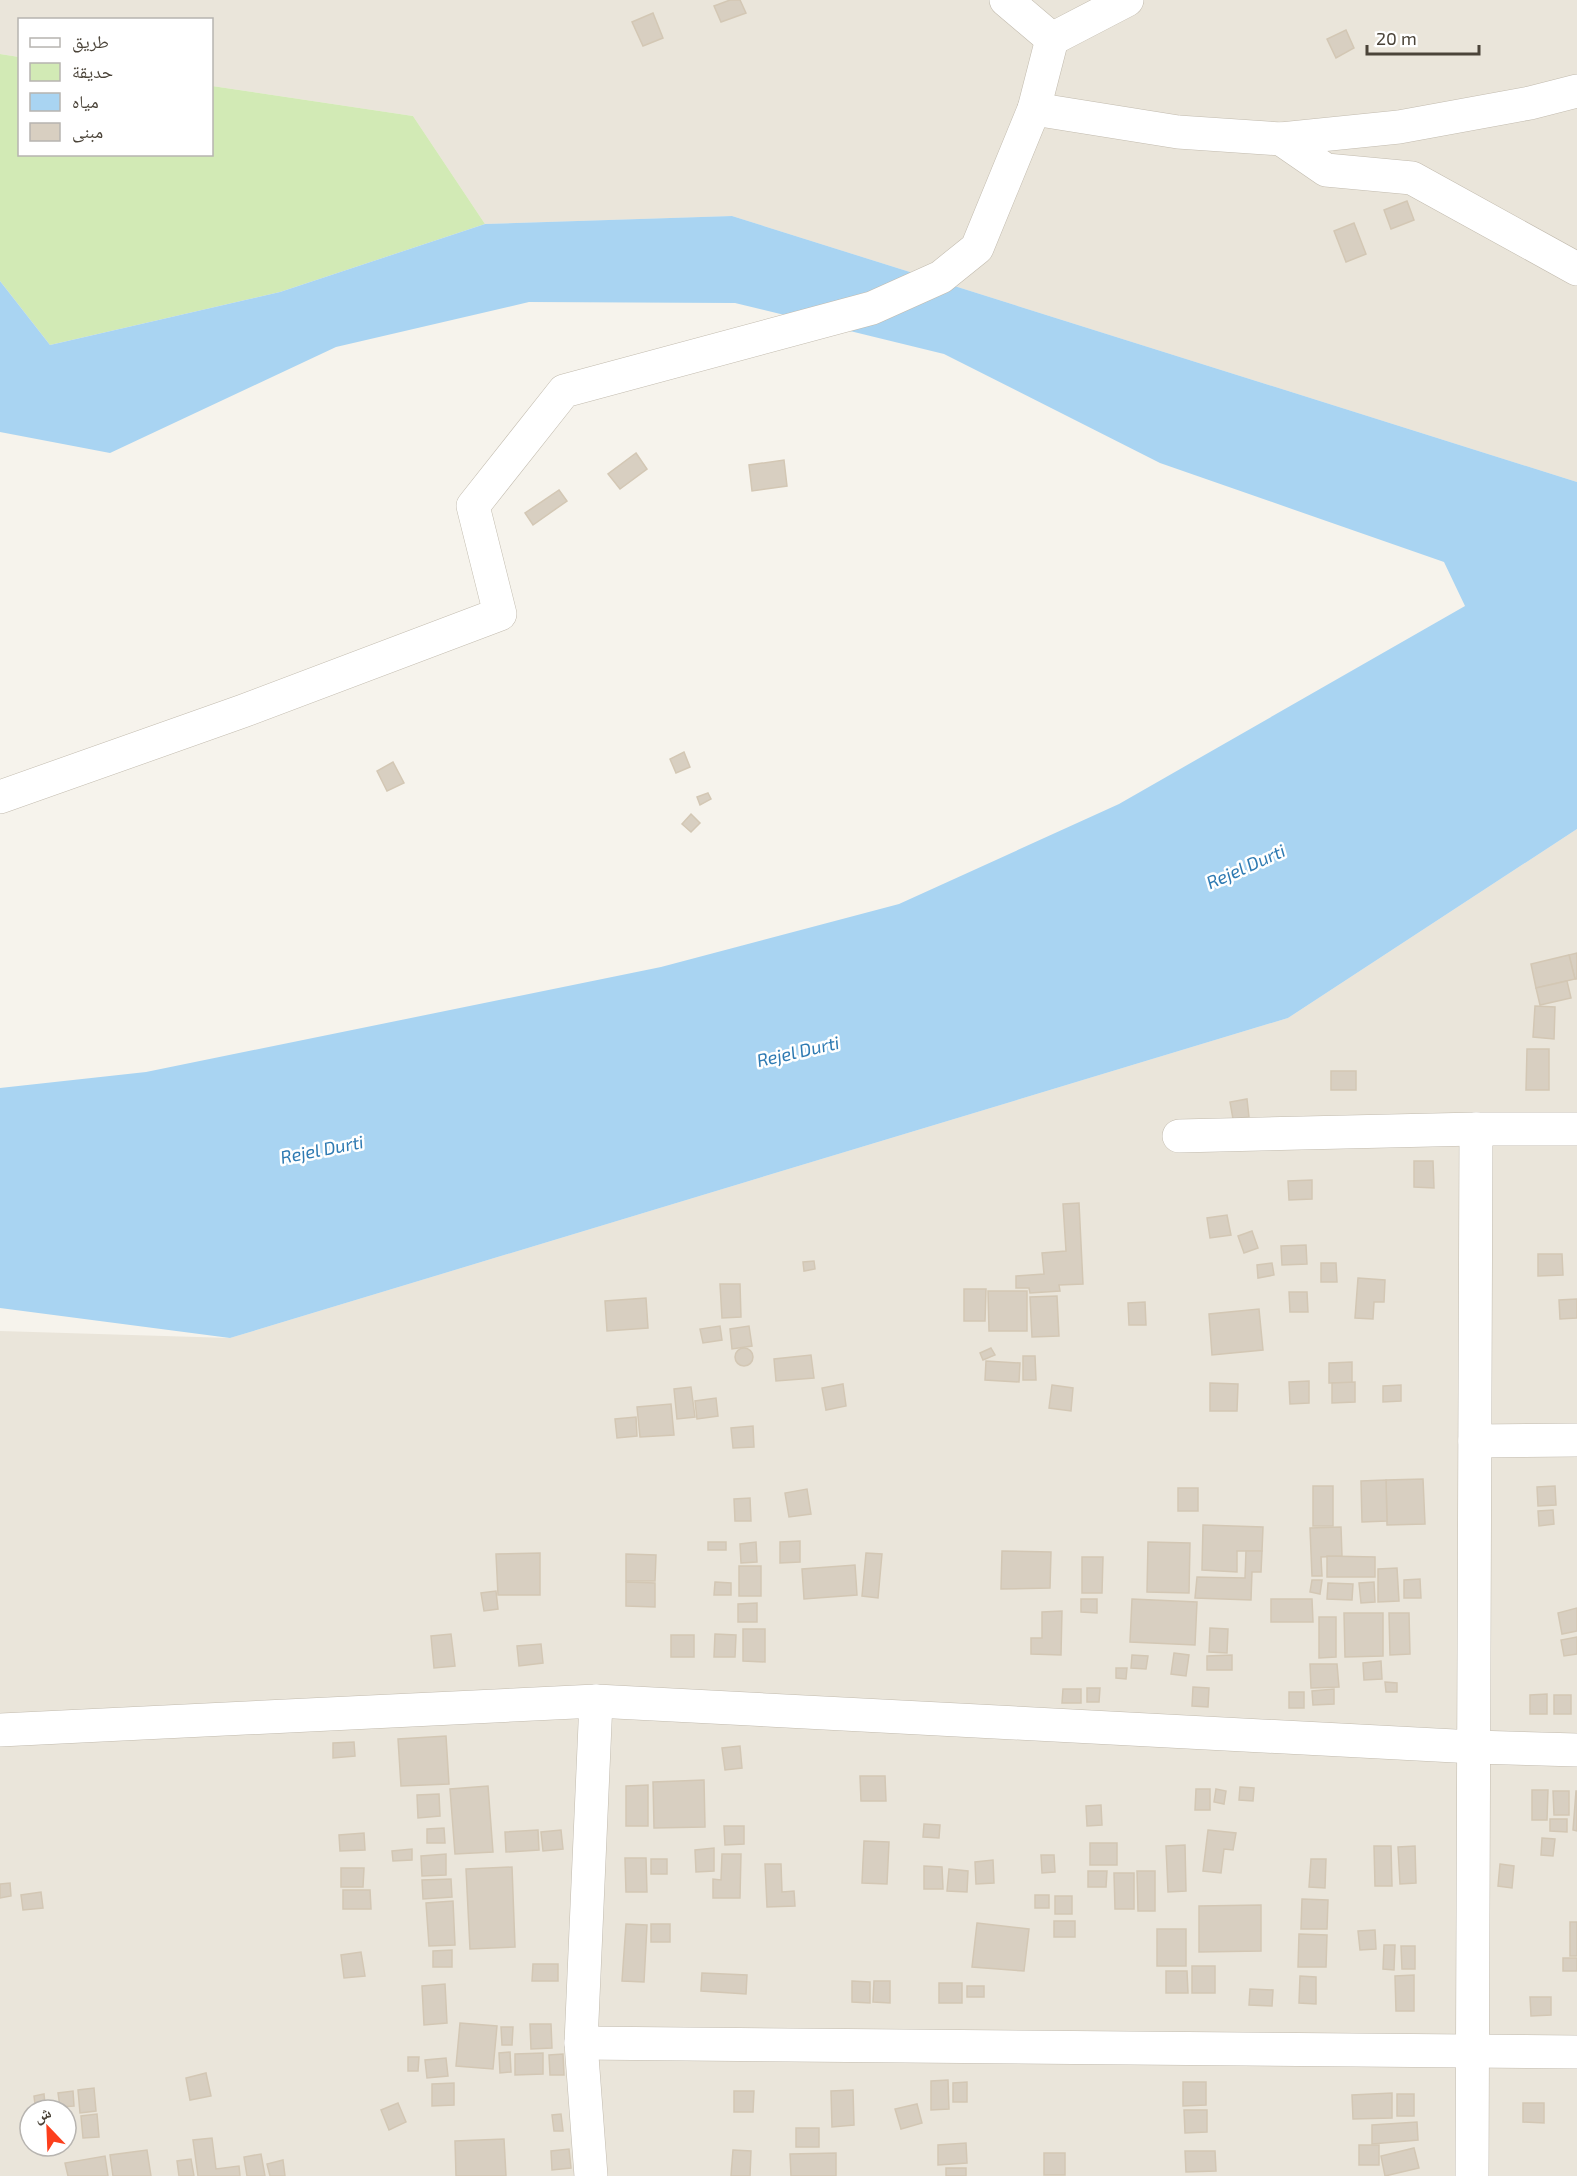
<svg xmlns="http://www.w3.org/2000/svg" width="1577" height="2176" font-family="'Exo 2','Noto Naskh Arabic',sans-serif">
  <rect width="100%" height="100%" fill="#f6f3ec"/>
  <g fill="#eae5da" fill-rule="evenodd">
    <path d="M0 0H1577V482L732 216 485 224 413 116 212 86V20H20L19 57 0 54Z"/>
    <path d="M1577 829V2176H0V1331L230 1338 1288 1018ZM30 2110H66V2146H30Z"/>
  </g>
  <path fill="#d2eab5" d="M0 54 19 57 20 154H212V86L413 116 485 224 280 292 50 345 0 281Z"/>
  <path fill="#a9d4f2" d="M732 216 1577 482V829L1288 1018 230 1338 0 1308V1088L146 1072 661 967 899 904 1119 804 1465 606 1444 562 1160 463 944 354 735 303 529 302 336 347 110 453 0 432V281L50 345 280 292 485 224Z"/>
  <g fill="#d8cfc1" stroke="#d3c7b4" stroke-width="1.5">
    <path d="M730 0H740L746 13 721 22 714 6Z"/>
    <path d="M653 13 663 38 643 46 632 22Z"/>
    <path d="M1346 30 1354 48 1336 58 1327 39Z"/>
    <path d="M1407 201 1414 220 1391 229 1384 210Z"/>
    <path d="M1354 223 1366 254 1346 262 1334 231Z"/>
    <path d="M636 453 647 469 620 489 608 474Z"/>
    <path d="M784 460 787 486 752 491 749 465Z"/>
    <path d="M559 490 567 501 533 525 525 513Z"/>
    <path d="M684 752 690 767 676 773 670 759Z"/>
    <path d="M393 762 404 783 387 791 377 771Z"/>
    <path d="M708 793 711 799 700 805 697 797Z"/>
    <path d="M691 814 700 823 691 832 682 824Z"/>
    <path d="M1577 953V979H1575L1569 955Z"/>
    <path d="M1569 955 1575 979 1536 988 1531 964Z"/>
    <path d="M1567 981 1571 998 1540 1005 1536 988Z"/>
    <path d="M1535 1006 1555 1007 1554 1039 1533 1037Z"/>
    <path d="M1527 1049H1549V1090H1526Z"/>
    <rect x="1331" y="1071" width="25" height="19"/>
    <path d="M1247 1099 1249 1117 1233 1119 1230 1102Z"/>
    <path d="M1414 1161H1433L1434 1188 1414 1187Z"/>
    <path d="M1312 1180V1199L1289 1200 1288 1181Z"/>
    <path d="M1079 1203 1083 1284 1059 1285 1060 1291 1030 1293 1029 1288H1016V1276L1044 1274 1042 1253 1066 1251 1063 1204Z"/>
    <path d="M1227 1215 1231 1235 1210 1238 1207 1218Z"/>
    <path d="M1252 1231 1258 1248 1244 1253 1238 1236Z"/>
    <path d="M1306 1245 1307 1264 1282 1265 1281 1246Z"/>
    <path d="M1538 1254H1562L1563 1275 1538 1276Z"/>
    <path d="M814 1261 815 1269 804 1271 803 1262Z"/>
    <path d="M1272 1263 1274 1275 1258 1278 1257 1265Z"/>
    <path d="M1321 1263H1336L1337 1282H1321Z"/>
    <path d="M1358 1278 1385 1280 1384 1302H1374L1373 1319 1355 1318Z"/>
    <path d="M720 1284H740L741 1317 722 1318Z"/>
    <path d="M964 1289H986L985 1321H964Z"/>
    <path d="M988 1291H1027V1331H989Z"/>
    <path d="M1289 1292H1307L1308 1312H1290Z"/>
    <path d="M1057 1296 1059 1336 1032 1337 1030 1297Z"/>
    <path d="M646 1298 648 1328 607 1331 605 1301Z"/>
    <path d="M1577 1299V1318L1560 1319 1559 1300Z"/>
    <path d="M1145 1302 1146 1325H1129L1128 1303Z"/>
    <path d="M1259 1309 1263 1350 1212 1355 1209 1314Z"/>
    <path d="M720 1326 722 1340 703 1343 700 1329Z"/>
    <path d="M749 1326 752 1346 732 1349 730 1329Z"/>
    <circle cx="744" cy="1357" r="9"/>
    <path d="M991 1348 995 1355 983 1360 980 1353Z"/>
    <path d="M811 1355 814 1378 776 1381 774 1359Z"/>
    <path d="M1023 1356H1035L1036 1380H1023Z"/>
    <path d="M986 1361 1020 1363 1019 1382 985 1380Z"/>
    <path d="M1352 1362V1383H1329V1363Z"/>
    <path d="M1309 1381V1403L1290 1404 1289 1382Z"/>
    <path d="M1355 1382V1402L1332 1403V1383Z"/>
    <path d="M1210 1383 1238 1384 1237 1411H1210Z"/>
    <path d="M843 1384 846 1406 826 1410 822 1388Z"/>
    <path d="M1052 1385 1073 1388 1071 1411 1049 1408Z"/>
    <path d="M1401 1385V1401L1383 1402V1386Z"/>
    <path d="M691 1387 695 1417 677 1419 674 1389Z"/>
    <path d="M716 1398 718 1416 697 1419 695 1401Z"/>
    <path d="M671 1404 674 1435 640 1437 637 1407Z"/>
    <path d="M636 1417 637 1436 617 1438 615 1419Z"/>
    <path d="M753 1426 754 1447 733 1448 731 1428Z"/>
    <path d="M1423 1479 1425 1524 1387 1525 1386 1480Z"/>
    <path d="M1386 1480 1387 1521 1362 1522 1361 1481Z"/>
    <rect x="1313" y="1486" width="20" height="40"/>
    <path d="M1555 1486 1556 1505 1538 1506 1537 1487Z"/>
    <rect x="1178" y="1488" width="20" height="23"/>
    <path d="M807 1489 811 1514 789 1517 785 1493Z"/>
    <path d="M750 1498 751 1521H735L734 1499Z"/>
    <path d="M1553 1510 1554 1524 1539 1526 1538 1511Z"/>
    <path d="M1203 1525 1263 1527 1262 1551H1237V1572L1202 1570Z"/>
    <path d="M1341 1527 1342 1556 1321 1557 1322 1576H1312L1310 1528Z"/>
    <path d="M800 1541V1562L780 1563V1542Z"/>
    <rect x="708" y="1542" width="18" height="8"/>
    <path d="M756 1542 757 1562 741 1563 740 1544Z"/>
    <path d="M1148 1542 1190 1543 1189 1593 1147 1592Z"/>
    <path d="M1002 1551 1051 1552 1050 1588 1001 1589Z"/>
    <path d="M1246 1551H1262L1261 1572H1252L1251 1600 1195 1598 1197 1577 1245 1578Z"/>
    <path d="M540 1553V1595H498L496 1554Z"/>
    <path d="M866 1553 882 1554 878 1598 862 1596Z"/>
    <path d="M626 1554 656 1555 655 1581H626Z"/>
    <path d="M1327 1556 1375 1557V1577H1327Z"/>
    <path d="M1082 1557H1103L1102 1593H1082Z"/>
    <path d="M855 1565 857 1595 804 1599 802 1569Z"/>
    <rect x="739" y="1566" width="22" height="30"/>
    <path d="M1397 1568 1399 1601 1378 1602V1569Z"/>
    <path d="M1420 1579 1421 1598H1404V1580Z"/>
    <path d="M1312 1580H1322L1320 1594 1310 1592Z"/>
    <path d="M626 1582 655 1583V1607L626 1606Z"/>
    <path d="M715 1582 731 1583V1595H714Z"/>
    <path d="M1374 1582 1375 1602 1361 1603 1359 1583Z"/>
    <path d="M1328 1583 1353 1584 1352 1600 1327 1599Z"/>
    <path d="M496 1591 498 1609 484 1611 481 1593Z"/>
    <path d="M1081 1599H1097V1613L1081 1612Z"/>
    <path d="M1132 1599 1197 1602 1195 1645 1130 1642Z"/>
    <path d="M1271 1599H1312L1313 1622H1271Z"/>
    <path d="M757 1603V1622H738V1604Z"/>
    <path d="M1577 1608V1631L1562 1634 1558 1613Z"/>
    <path d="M1062 1611 1061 1655 1031 1654V1638H1042V1612Z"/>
    <path d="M1344 1613H1383V1656L1345 1657Z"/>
    <path d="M1389 1613H1409L1410 1654 1390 1655Z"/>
    <path d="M1319 1617H1336V1657L1319 1658Z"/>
    <path d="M1210 1628 1228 1629 1227 1653 1209 1652Z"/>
    <path d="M743 1629H765V1662L743 1661Z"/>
    <path d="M451 1634 455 1666 434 1668 431 1636Z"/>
    <path d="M715 1634 736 1635 735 1657H714Z"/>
    <rect x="671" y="1635" width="23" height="22"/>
    <path d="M1577 1637V1654L1564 1656 1561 1640Z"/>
    <path d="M541 1644 543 1663 519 1666 517 1646Z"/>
    <path d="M1174 1653 1189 1655 1186 1676 1171 1674Z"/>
    <path d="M1132 1655 1148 1656 1146 1669 1131 1668Z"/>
    <path d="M1232 1655V1670H1207V1656Z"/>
    <path d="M1381 1661 1382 1679 1364 1680 1363 1663Z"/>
    <path d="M1310 1664H1337L1339 1687 1311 1688Z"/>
    <path d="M1116 1668H1127L1126 1679 1116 1678Z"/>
    <path d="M1385 1682 1397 1683V1692H1386Z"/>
    <path d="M1193 1687 1209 1688 1208 1707 1192 1706Z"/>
    <path d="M1087 1688H1100L1099 1702H1087Z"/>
    <path d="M1063 1689H1081V1703H1062Z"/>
    <path d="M1334 1689V1704L1313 1705 1312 1691Z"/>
    <rect x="1289" y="1692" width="15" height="16"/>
    <path d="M1547 1694V1714H1530V1695Z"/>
    <rect x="1554" y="1695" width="17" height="19"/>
    <path d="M446 1736 449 1784 401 1786 398 1739Z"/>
    <path d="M354 1742 355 1756 333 1758V1743Z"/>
    <path d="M740 1746 742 1768 725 1770 722 1748Z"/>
    <path d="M860 1776H885L886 1801H861Z"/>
    <path d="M704 1780 705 1827 654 1828 653 1782Z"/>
    <path d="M648 1785V1826H626V1786Z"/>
    <path d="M488 1786 493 1852 455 1854 450 1789Z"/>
    <path d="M1240 1787 1254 1788 1253 1801 1239 1800Z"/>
    <path d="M1196 1789H1210V1810H1195Z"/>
    <path d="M1216 1789 1226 1791 1224 1804 1214 1802Z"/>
    <path d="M1532 1790H1548L1547 1820H1532Z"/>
    <path d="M1553 1791H1569V1815H1554Z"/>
    <path d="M1576 1791H1577V1831L1573 1830Z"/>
    <path d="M439 1794 440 1816 418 1818 417 1795Z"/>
    <path d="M1101 1805 1102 1825 1087 1826 1086 1806Z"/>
    <path d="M1550 1819H1567V1832L1550 1831Z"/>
    <path d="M924 1824 940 1825 939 1838 923 1837Z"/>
    <path d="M724 1826H744V1844L725 1845Z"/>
    <path d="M444 1828 445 1843H427V1829Z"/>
    <path d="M538 1830 539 1850 506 1852 505 1832Z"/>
    <path d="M561 1830 563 1849 543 1851 541 1832Z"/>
    <path d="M1208 1830 1236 1833 1233 1850 1224 1849 1221 1873 1203 1871Z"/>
    <path d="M364 1833 365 1850 340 1851 339 1835Z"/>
    <path d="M1542 1838 1555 1839 1553 1856 1541 1855Z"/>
    <path d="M864 1841 889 1842 887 1884 862 1883Z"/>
    <rect x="1090" y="1843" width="27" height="22"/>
    <path d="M1185 1845 1186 1891 1168 1892 1166 1846Z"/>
    <path d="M1374 1846H1391L1392 1886H1375Z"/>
    <path d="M1415 1846 1416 1883 1400 1884 1398 1847Z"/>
    <path d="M714 1848V1871L696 1872 695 1850Z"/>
    <path d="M412 1849V1860L393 1861 392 1851Z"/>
    <path d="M446 1854V1875L422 1876 421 1856Z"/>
    <path d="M722 1854H741L740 1898H713V1879L721 1880Z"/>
    <path d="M1041 1855H1054L1055 1872 1042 1873Z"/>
    <path d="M625 1858H646L647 1892H626Z"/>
    <rect x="651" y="1859" width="16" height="15"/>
    <path d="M1311 1859H1326L1325 1888 1309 1887Z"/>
    <path d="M993 1860 994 1883 976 1884 975 1862Z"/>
    <path d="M765 1864H781L782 1892 794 1891 795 1906 767 1907Z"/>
    <path d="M1500 1864 1514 1866 1512 1888 1498 1886Z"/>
    <path d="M924 1866 942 1867 943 1889H924Z"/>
    <path d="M512 1867 515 1947 470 1949 466 1869Z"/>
    <path d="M341 1868H364L363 1887H341Z"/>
    <path d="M949 1869 968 1871 967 1892 947 1891Z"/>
    <path d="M1088 1871H1107L1106 1887H1088Z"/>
    <path d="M1137 1871H1155V1911H1138Z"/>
    <path d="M1114 1873H1134V1909H1115Z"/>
    <path d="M451 1879 452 1897 423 1899 422 1880Z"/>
    <path d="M10 1883 11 1896 0 1898V1884Z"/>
    <path d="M343 1890H370L371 1909H343Z"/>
    <path d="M41 1892 43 1908 23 1910 21 1895Z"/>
    <rect x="1035" y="1895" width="14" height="13"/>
    <rect x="1055" y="1896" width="17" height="18"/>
    <path d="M1302 1899 1328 1900 1327 1929H1301Z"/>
    <path d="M453 1901 455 1945 429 1946 426 1903Z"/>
    <path d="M1261 1905V1951L1199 1952V1906Z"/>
    <rect x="1054" y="1921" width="21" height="16"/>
    <rect x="1570" y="1922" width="7" height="34"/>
    <path d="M977 1923 1029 1929 1024 1971 972 1967Z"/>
    <path d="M626 1924 647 1925 644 1982 622 1981Z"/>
    <rect x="651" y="1924" width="19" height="18"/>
    <rect x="1157" y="1929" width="29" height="37"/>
    <path d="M1375 1930 1376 1949 1360 1950 1358 1931Z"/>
    <path d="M1299 1934 1327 1935 1326 1967H1298Z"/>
    <path d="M1384 1945H1395L1394 1970 1383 1969Z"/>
    <path d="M1401 1946H1415V1969H1402Z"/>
    <path d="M452 1950V1967H433V1951Z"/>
    <path d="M361 1952 365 1976 344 1978 341 1955Z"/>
    <rect x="1563" y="1958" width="14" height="13"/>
    <path d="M533 1964H558V1981H532Z"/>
    <rect x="1192" y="1966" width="23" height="27"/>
    <path d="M1166 1971H1187L1188 1993H1166Z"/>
    <path d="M702 1973 747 1975 746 1994 701 1991Z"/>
    <path d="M1414 1975V2011H1396L1395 1976Z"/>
    <path d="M1300 1976 1316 1977V2004L1299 2003Z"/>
    <path d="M852 1981 870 1982V2003L852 2002Z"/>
    <path d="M874 1981H890V2003L873 2002Z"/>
    <rect x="939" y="1983" width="23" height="20"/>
    <path d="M445 1984 447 2023 424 2025 422 1986Z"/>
    <rect x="967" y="1986" width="17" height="11"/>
    <path d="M1250 1989 1273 1990 1272 2006 1249 2005Z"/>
    <path d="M1530 1997H1551V2015L1531 2016Z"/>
    <path d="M460 2023 497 2026 493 2069 456 2066Z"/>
    <path d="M530 2024H551L552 2048 531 2049Z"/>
    <path d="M501 2027H513L512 2045H502Z"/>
    <path d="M510 2052 511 2072 500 2073 499 2053Z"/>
    <path d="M543 2053V2074L515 2075V2054Z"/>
    <path d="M563 2054 564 2075H550L549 2055Z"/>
    <path d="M408 2057H419L418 2071H408Z"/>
    <path d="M446 2058 448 2076 427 2078 425 2060Z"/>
    <path d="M206 2073 211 2096 190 2100 186 2078Z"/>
    <path d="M948 2080 949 2109 931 2110V2081Z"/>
    <path d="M967 2082V2102H953V2083Z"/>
    <path d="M1183 2082H1206V2105L1183 2106Z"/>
    <path d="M454 2083V2105L432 2106V2084Z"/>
    <path d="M94 2088 96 2111 80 2113 78 2090Z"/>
    <path d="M853 2090 854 2125 832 2127 831 2091Z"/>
    <path d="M73 2091 74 2106 60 2107 58 2093Z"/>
    <path d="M734 2091H754L753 2112H734Z"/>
    <path d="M1392 2093V2118L1353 2119 1352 2095Z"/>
    <path d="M44 2094 45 2104H35L34 2096Z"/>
    <rect x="1397" y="2094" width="17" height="22"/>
    <path d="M398 2103 406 2122 389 2130 381 2110Z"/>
    <path d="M1523 2103H1544V2123L1523 2122Z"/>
    <path d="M917 2104 922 2123 901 2129 895 2109Z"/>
    <path d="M1184 2110H1207V2132L1185 2133Z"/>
    <path d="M97 2114 99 2137 83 2138 81 2116Z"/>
    <path d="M561 2114 563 2131H554L552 2115Z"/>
    <path d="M1417 2122 1418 2140 1372 2144V2125Z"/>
    <rect x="796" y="2128" width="23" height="19"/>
    <path d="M212 2138 216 2169 239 2166 240 2176H198L193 2140Z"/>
    <path d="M504 2139 506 2176H456L455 2141Z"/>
    <path d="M966 2143 967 2163 938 2165V2145Z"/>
    <rect x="1359" y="2145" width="20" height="20"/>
    <path d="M1414 2148 1419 2168 1385 2176 1381 2156Z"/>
    <path d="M569 2149 571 2168 552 2170 551 2151Z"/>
    <path d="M147 2150 151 2176H113L110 2155Z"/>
    <path d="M733 2150 751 2151 750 2176H731Z"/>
    <path d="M1185 2151H1215L1216 2171 1186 2172Z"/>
    <path d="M836 2153V2176H791L790 2154Z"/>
    <rect x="1044" y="2153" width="21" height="22"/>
    <path d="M261 2154 265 2176H247L244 2157Z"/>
    <path d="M105 2156 108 2176H68L65 2163Z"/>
    <path d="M191 2159 194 2176H179L177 2161Z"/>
    <path d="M283 2160 285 2176H270L267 2164Z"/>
    <rect x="946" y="2168" width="20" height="8"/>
  </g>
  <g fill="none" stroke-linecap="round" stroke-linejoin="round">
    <defs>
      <g id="minor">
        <path d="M1006 0 1052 39"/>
        <path d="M1034 109 1178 132 1281 139 1399 127 1530 103 1577 91"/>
        <path d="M1281 139 1326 170 1412 178 1577 269"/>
        <path d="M0 797 243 711 500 614 473 506 564 391 872 308 941 277 977 248 1034 109 1052 39 1127 0"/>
        <path d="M1179 1136 1476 1129H1577"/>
        <path d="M1475 1441 1577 1440"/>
        <path d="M0 1730 596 1701 1474 1747 1577 1750"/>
        <path d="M581 2043 1577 2052"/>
        <path d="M591 2176 581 2043 596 1701"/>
        <path d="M1472 2176 1476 1129"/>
      </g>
    </defs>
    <use href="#minor" stroke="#c2bbae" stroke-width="34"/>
    <use href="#minor" stroke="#fff" stroke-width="33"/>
  </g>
  <g text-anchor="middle" stroke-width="5" stroke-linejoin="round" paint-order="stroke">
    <g font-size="18" font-style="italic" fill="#2e7ab2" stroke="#fff">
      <text transform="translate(1246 867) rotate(-24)" y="6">Rejel Durti</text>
      <text transform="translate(798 1052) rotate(-13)" y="6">Rejel Durti</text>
      <text transform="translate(322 1150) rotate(-11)" y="6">Rejel Durti</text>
    </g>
  </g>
  <rect x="18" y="18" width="195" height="138" fill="#ffffff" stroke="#b7b4b0" stroke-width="1.5"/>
  <rect x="30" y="38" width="30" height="9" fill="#ffffff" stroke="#b7b4b0" stroke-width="1.5"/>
  <text x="72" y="48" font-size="18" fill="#4b4439">طريق</text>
  <rect x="30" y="63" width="30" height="18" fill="#d2eab5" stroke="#b7b4b0" stroke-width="1.5"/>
  <text x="72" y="78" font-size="18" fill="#4b4439">حديقة</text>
  <rect x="30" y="93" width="30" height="18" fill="#a9d4f2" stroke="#b7b4b0" stroke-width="1.5"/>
  <text x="72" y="108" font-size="18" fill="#4b4439">مياه</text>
  <rect x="30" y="123" width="30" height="18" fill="#d8cfc1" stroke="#b7b4b0" stroke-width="1.5"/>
  <text x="72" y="138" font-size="18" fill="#4b4439">مبنى</text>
  <g transform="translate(48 2128) rotate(337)"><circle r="28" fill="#ffffff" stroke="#b7b4b0" stroke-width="1.5"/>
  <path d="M0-4.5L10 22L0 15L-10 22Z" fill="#fc3f1d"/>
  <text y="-9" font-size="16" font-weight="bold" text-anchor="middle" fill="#4b4439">ش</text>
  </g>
  <path d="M1367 45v9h112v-9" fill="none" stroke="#4b4439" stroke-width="3"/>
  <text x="1376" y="45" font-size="18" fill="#4b4439" stroke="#ffffff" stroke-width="4.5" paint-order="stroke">20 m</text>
</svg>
